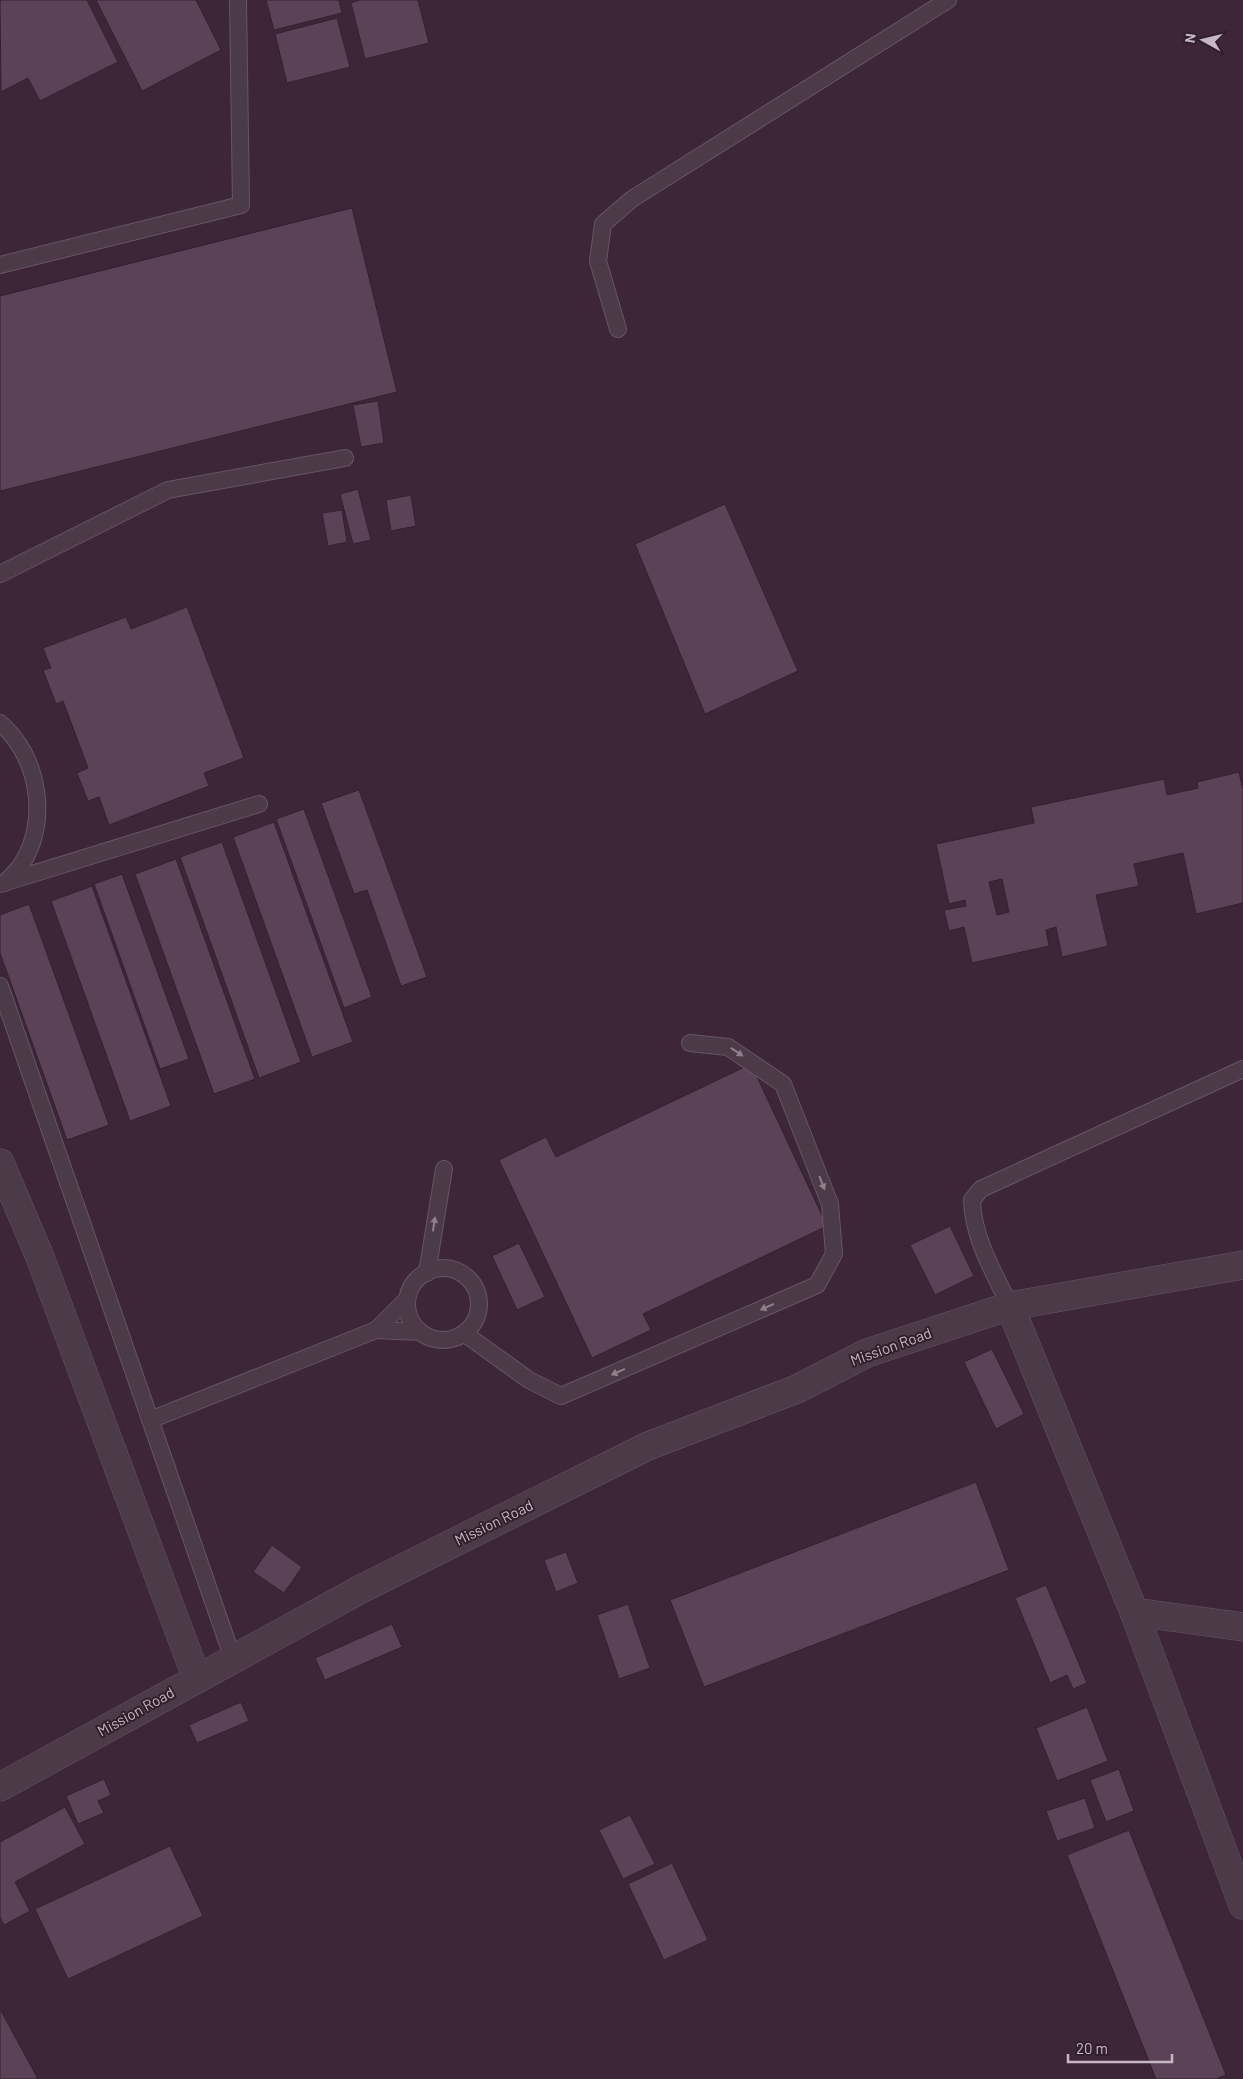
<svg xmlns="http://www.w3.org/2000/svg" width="1243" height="2079" font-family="Barlow,sans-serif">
  <rect width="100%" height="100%" fill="#3c2638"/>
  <g fill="#5b4257" stroke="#332130" fill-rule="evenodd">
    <path d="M0 0H87L118 62 40 101 28 78 1 92Z"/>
    <path d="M96 0H196L221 50 142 91Z"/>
    <path d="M266 0H339L342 13 274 30Z"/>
    <path d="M360 0H418L429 43 365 59 351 3Z"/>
    <path d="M337 18 350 67 287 83 275 34Z"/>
    <path d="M352 208 397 392 0 491V296Z"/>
    <path d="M378 401 384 443 361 447 353 405Z"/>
    <path d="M358 489 371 540 353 544 340 494Z"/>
    <path d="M411 495 416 526 391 531 386 500Z"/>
    <path d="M725 504 798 671 705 714 635 544Z"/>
    <path d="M342 510 347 542 328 546 322 513Z"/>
    <path d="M187 607 244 758 204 773 209 786 109 825 99 797 88 801 77 773 88 768 63 701 56 704 43 670 51 668 43 648 126 617 131 629Z"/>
    <path d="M1239 772 1243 790V903L1196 914 1183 853 1134 864 1139 886 1096 895 1108 946 1062 957 1056 927 1046 930 1049 946 972 963 964 927 949 931 944 910 966 906 965 900 949 904 936 844 1034 823 1031 807 1164 779 1167 795 1198 788 1197 782ZM1002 879 1009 912 997 915 989 882Z"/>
    <path d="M359 790 427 977 401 986 367 890 354 894 321 803Z"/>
    <path d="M304 809 372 997 344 1008 276 819Z"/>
    <path d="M274 822 353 1042 312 1057 233 837Z"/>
    <path d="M222 842 301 1062 259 1078 180 857Z"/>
    <path d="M176 859 255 1079 214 1094 135 874Z"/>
    <path d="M122 874 189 1059 160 1069 94 884Z"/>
    <path d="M92 886 171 1106 130 1121 51 901Z"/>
    <path d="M29 904 109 1125 67 1140 0 953V915Z"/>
    <path d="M751 1064 827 1226 643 1314 651 1330 592 1358 499 1160 546 1137 556 1157Z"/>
    <path d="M950 1226 974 1276 935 1295 910 1245Z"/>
    <path d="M519 1243 545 1297 517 1310 492 1256Z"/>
    <path d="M992 1349 1024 1414 996 1429 964 1362Z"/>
    <path d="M976 1482 1009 1570 704 1687 670 1600Z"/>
    <path d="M272 1545 302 1567 284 1593 253 1572Z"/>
    <path d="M566 1552 578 1583 556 1592 544 1560Z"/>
    <path d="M1046 1585 1087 1683 1073 1689 1067 1675 1050 1683 1015 1598Z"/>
    <path d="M628 1604 650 1668 619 1679 597 1615Z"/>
    <path d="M392 1624 402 1647 325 1680 315 1658Z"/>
    <path d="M241 1702 249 1721 197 1743 189 1725Z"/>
    <path d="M1087 1707 1108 1761 1057 1781 1036 1728Z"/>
    <path d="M1119 1769 1134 1811 1106 1822 1090 1780Z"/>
    <path d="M104 1779 111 1795 98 1801 104 1813 78 1824 66 1796Z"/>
    <path d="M1085 1798 1095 1828 1057 1841 1046 1811Z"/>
    <path d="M65 1807 85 1844 15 1882 30 1911 4 1925 0 1917V1842Z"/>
    <path d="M630 1815 655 1864 623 1879 599 1830Z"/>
    <path d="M1129 1830 1226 2075 1216 2079H1156L1067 1855Z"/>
    <path d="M170 1846 203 1916 68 1979 35 1909Z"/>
    <path d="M672 1863 708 1940 664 1960 628 1884Z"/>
    <path d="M0 2009 38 2079H0Z"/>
  </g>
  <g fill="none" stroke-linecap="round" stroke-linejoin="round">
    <defs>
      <g id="lane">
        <path d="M0 265 241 205 238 0"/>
        <path d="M618 329 598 261 603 224 632 199 948 0"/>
        <path d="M0 574 168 490 345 458"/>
        <path d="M0 723C39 756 50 822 21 865 17 871 10 877 5 883"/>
        <path d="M0 884 259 804"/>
        <path d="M0 986 233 1659"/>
        <circle cx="443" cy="1304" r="36"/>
        <path d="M427 1273 444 1169"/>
        <path d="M1010 1306C994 1273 973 1238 972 1200L981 1189 1243 1069"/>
        <path d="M376 1330 420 1332"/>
        <path d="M465 1334 529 1380 561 1396 817 1285 834 1254 830 1204 783 1084 728 1047 690 1043"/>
        <path d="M150 1420 376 1330 407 1299"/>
      </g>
      <g id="street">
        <path d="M0 1163 40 1257 197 1679"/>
        <path d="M1010 1306 1134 1612 1243 1905"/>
        <path d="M1134 1612 1243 1627"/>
        <path d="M0 1787 361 1589 648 1446 797 1389 867 1353 1010 1306 1243 1265"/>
      </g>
    </defs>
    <use href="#lane" stroke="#675563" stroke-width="18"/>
    <use href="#street" stroke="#675563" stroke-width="29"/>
    <use href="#lane" stroke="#4c3a49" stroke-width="16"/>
    <use href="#street" stroke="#4c3a49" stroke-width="28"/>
  </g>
  <defs><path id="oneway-solid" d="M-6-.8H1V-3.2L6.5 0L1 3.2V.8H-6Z" transform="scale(1.25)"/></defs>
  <g fill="#907e8c">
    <use href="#oneway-solid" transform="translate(737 1052) rotate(34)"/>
    <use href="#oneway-solid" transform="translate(822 1183) rotate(69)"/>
    <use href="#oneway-solid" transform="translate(434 1224) rotate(-82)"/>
    <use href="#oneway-solid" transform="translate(767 1307) rotate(156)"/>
    <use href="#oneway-solid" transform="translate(618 1372) rotate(156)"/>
  </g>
  <g text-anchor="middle" stroke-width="4" stroke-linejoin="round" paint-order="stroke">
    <g font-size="15" fill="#c7b6c3" stroke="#311f2e">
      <text transform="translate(891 1347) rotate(-20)" y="5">Mission Road</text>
      <text transform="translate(494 1523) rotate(-26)" y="5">Mission Road</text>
      <text transform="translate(136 1712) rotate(-29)" y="5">Mission Road</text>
    </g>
  </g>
  <g transform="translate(1203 40) rotate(278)" stroke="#311f2e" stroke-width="4" paint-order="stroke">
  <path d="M0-4L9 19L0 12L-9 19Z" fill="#c7b6c3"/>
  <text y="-8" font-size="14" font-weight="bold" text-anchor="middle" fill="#c7b6c3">N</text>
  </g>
  <path d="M1068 2054v8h104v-8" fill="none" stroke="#c7b6c3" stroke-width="2.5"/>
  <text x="1076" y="2054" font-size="15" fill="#c7b6c3" stroke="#311f2e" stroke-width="4" paint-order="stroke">20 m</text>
</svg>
